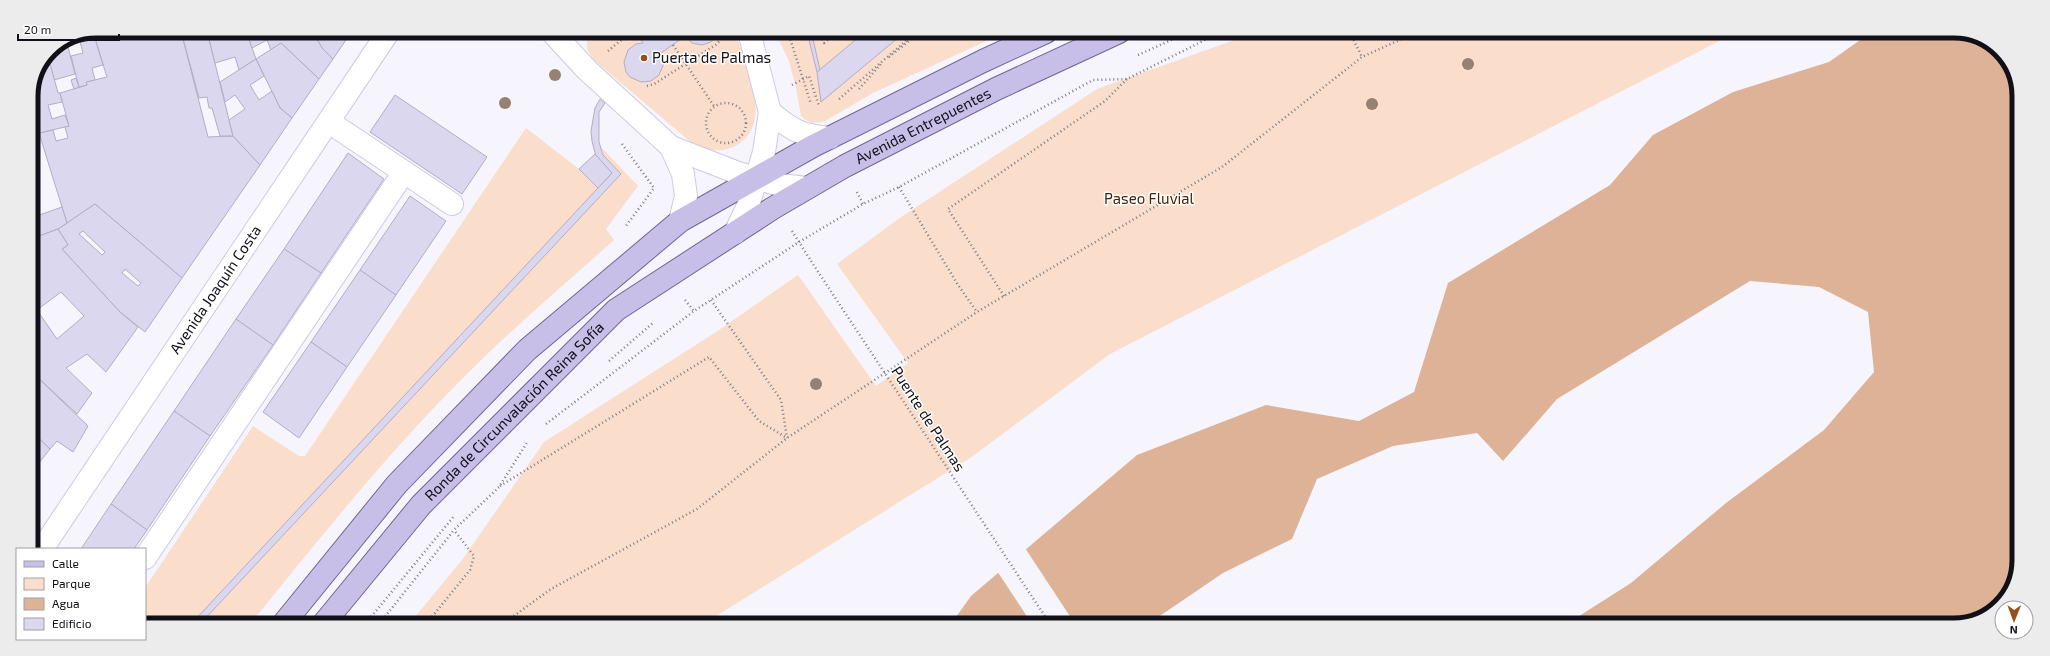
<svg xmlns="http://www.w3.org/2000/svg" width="2050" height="656" font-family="'Exo 2',sans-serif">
  <rect width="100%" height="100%" fill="#f6f5fe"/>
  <g fill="#faddca">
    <path d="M587 32H735C745 64 775 122 737 145 721 154 708 150 693 144L594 60 587 49Z"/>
    <path d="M775 32H1006L873 93 825 121C815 124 808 123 801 116L796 88 789 61Z"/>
    <path d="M1257 32 1735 33 1110 354 973 456 705 623H410L462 560 544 442 716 332 798 275 876 386 908 363 837 264 901 217 1097 89Z"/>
    <path d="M526 128 579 169 595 154 612 173 192 623H145V588L253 426 299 456H305Z"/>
    <path d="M602 148 638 186 606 229 614 240C565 284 514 327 467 374 389 451 320 538 251 623H201L621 174 603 155Z"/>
  </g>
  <path fill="#ddb296" d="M1870 33H1971L2005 56 2019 92 2017 577 1994 611 1954 625H1565L1631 583 1726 503 1824 430 1874 372 1868 312 1819 287 1750 281 1557 399 1503 461 1477 433 1393 446 1317 479 1292 539 1223 573 1148 624H951L971 596 1137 455 1266 405 1359 421 1414 392 1448 283 1610 185 1653 135 1733 92 1829 62Z"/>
  <path fill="#f6f5fe" d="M1025 548 1075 624H1032L997 571Z"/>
  <g fill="#dbd7ef" stroke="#b1adc4" fill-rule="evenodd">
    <path d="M96 31H181L208 137 233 136 260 165 182 278 95 204 67 223 39 133 53 130 56 141 68 138 65 127 69 126 60 93 87 85 86 82 107 77 93 32Z"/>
    <path d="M181 31H207L233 136H220L212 108H209L207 97 199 98Z"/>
    <path d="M207 31H220L221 36 234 31H246L256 59 239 70 235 57 215 63Z"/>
    <path d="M246 31H267L249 39Z"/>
    <path d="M267 31H312L323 49 333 59 319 79 281 43 271 50 267 40 252 48 249 39Z"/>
    <path d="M312 31H352L333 59 323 49Z"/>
    <path d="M93 32 103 65 92 68 95 80 86 82 87 85 79 87 71 56 83 53 79 38Z"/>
    <path d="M646 32H719L711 42 702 45 692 43 685 36 661 53 664 63 659 75 651 81 641 82 630 77 626 72 624 62 628 50 636 44 643 43 639 37Z"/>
    <path d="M807 32H811L812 35 820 70 817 72Z"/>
    <path d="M865 32H905L821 102 817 72Z"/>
    <path d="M67 43 75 74 54 80 48 56 50 50Z"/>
    <path d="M281 43 319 79 292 118 280 108 256 59Z"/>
    <path d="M48 56 58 93H60L62 102 48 105 52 119 65 115 69 126 39 133 31 109V96Z"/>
    <path d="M256 59 264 76 250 85 259 100 272 91 280 108 292 118 260 165 233 136 229 120 245 109 235 95 225 102 220 82Z"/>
    <path d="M76 78 79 87 74 89 71 80Z"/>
    <path d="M395 95 487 157 462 194 370 132Z"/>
    <path d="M600 99 605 103 599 112V142L603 155 621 174 201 623H192L612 173 596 157 592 141 591 131 595 108Z"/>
    <path d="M31 109 40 137 31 140Z"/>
    <path d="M348 153 384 179 321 273 284 249Z"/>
    <path d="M595 154 612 173 598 188 579 169Z"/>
    <path d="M410 196 446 221 396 295 360 270Z"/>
    <path d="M95 204 182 278 145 332 120 312 62 249 68 245 58 229ZM83 231 105 252 102 255 79 234ZM125 269 141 283 138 286 122 273Z"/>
    <path d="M62 207 67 223 58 229 31 239V218Z"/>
    <path d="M58 229 68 245 62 249 120 312 138 327 106 372 87 354 66 368 92 393 77 414 34 374 31 367V239ZM61 292 84 316 57 339 37 310Z"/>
    <path d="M284 249 321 273 273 345 236 319Z"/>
    <path d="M360 270 396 295 347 367 311 342Z"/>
    <path d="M236 319 273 345 210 436 174 411Z"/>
    <path d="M311 342 347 367 299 438 263 412Z"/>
    <path d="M31 367 34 374 88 426 73 452 57 441 50 449 31 431Z"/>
    <path d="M174 411 210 436 147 530 111 504Z"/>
    <path d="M31 431 50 449 31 473Z"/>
    <path d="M111 504 147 530 134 549H81Z"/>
  </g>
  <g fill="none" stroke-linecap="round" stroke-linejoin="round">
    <defs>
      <g id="minor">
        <path d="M552 32 587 70 671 147 738 173 780 185 807 188"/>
        <path d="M770 112C793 131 800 135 830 138"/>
        <path d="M329 122 452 204"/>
        <path d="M671 147 683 174 686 196 680 221"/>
        <path d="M735 233 748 206 764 152 770 112 749 32"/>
        <path id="s1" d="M42 549 389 31"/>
        <path d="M145 558 404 172"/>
      </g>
      <g id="major">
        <path d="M284 623 397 484 527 350 680 221 813 146 983 61 1046 32"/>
        <path id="s2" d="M324 623 421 505 616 310 773 208 845 166 996 89 1119 32"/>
      </g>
    </defs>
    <use href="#minor" stroke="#cdcae1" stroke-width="24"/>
    <use href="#major" stroke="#6f6695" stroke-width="24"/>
    <g stroke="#7d7c85" stroke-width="2.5" stroke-dasharray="1 3" stroke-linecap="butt">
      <path d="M788 32 811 104"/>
      <path d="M819 32 824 43 837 32"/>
      <path d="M1271 32 1272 34 1282 32"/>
      <path d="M1350 33 1362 57"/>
      <path d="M673 45 714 106"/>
      <path d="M608 51 631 32"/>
      <path d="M1138 55 1189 32"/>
      <path d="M889 57 920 32"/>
      <path d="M792 85 809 76 819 106"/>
      <path d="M647 86 654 84 717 44 721 39"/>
      <path d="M859 89 881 64"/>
      <path d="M839 99 916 32"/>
      <circle cx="726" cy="123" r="20"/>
      <path d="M622 144 654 188 626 226 627 227"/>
      <path d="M899 187 958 285 977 312"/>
      <path d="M857 192 863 204"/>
      <path d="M792 231 811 261"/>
      <path d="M1004 296 948 209 1105 101 1127 79"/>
      <path d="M685 300 694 311"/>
      <path d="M711 300 781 400 787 438"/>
      <path d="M609 361 654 322"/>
      <path d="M546 424 694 311 799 242 863 204 899 187 1093 80 1127 79 1221 32"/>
      <path d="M500 486 709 357 759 421 787 438"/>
      <path d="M366 623 455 515"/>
      <path d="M380 623 454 530 499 487 528 441"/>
      <path d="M427 623 470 570 474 556 454 530"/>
      <path d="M504 623 551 589 697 509 787 438 977 312 1222 167 1362 57 1415 33"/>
    </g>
    <use href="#minor" stroke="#fff" stroke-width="22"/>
    <use href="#major" stroke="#c7bfe8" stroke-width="22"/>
    <path stroke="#7d7c85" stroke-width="2.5" stroke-dasharray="1 3" stroke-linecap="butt" d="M811 261 1050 624"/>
  </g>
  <g fill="#978172">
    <circle cx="1468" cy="64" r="6"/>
    <circle cx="555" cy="75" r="6"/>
    <circle cx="505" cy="103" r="6"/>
    <circle cx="1372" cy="104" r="6"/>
    <circle cx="816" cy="384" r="6"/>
  </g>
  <circle fill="#93521d" stroke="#fff" stroke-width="1.5" cx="644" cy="58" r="4"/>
  <g text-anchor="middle" stroke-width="3" stroke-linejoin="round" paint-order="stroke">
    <g font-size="15" fill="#111018" stroke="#fff" text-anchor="start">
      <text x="652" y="63">Puerta de Palmas</text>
    </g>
    <g font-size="15" fill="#111018" stroke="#fff">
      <text dy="5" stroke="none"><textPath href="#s2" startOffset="787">Avenida Entrepuentes</textPath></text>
      <text dy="5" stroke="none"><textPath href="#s1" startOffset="312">Avenida Joaquín Costa</textPath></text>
      <text dy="5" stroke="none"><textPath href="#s2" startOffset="285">Ronda de Circunvalación Reina Sofía</textPath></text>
      <text transform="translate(928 419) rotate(57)" y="5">Puente de Palmas</text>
    </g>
    <g font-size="15" fill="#4a2200" stroke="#fff">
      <text x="1149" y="204">Paseo Fluvial</text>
    </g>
  </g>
  <path d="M0 0H2050V656H0ZM96 38H1954A58 58 0 0 1 2012 96V560A58 58 0 0 1 1954 618H96A58 58 0 0 1 38 560V96A58 58 0 0 1 96 38Z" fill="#ececed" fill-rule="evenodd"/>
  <path fill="none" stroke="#111018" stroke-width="5" d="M96 38H1954A58 58 0 0 1 2012 96V560A58 58 0 0 1 1954 618H96A58 58 0 0 1 38 560V96A58 58 0 0 1 96 38Z"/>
  <rect x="16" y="548" width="130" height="92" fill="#ffffff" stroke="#a09fa3"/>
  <rect x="24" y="561" width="20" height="6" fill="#c7bfe8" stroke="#a09fa3"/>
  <text x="52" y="568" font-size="12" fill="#111018">Calle</text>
  <rect x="24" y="578" width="20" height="12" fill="#faddca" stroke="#a09fa3"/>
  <text x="52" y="588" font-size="12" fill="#111018">Parque</text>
  <rect x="24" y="598" width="20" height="12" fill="#ddb296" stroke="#a09fa3"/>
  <text x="52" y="608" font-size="12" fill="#111018">Agua</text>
  <rect x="24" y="618" width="20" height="12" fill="#dbd7ef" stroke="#a09fa3"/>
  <text x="52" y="628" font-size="12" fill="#111018">Edificio</text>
  <g transform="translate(2014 620) rotate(181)"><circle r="19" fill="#ffffff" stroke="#a09fa3"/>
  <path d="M0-3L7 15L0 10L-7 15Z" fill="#93521d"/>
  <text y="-6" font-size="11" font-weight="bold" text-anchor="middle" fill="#111018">N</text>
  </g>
  <path d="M18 34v6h101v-6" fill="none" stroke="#111018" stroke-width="2"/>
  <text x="24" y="34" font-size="12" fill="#111018" stroke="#ffffff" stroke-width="3" paint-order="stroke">20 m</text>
</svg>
